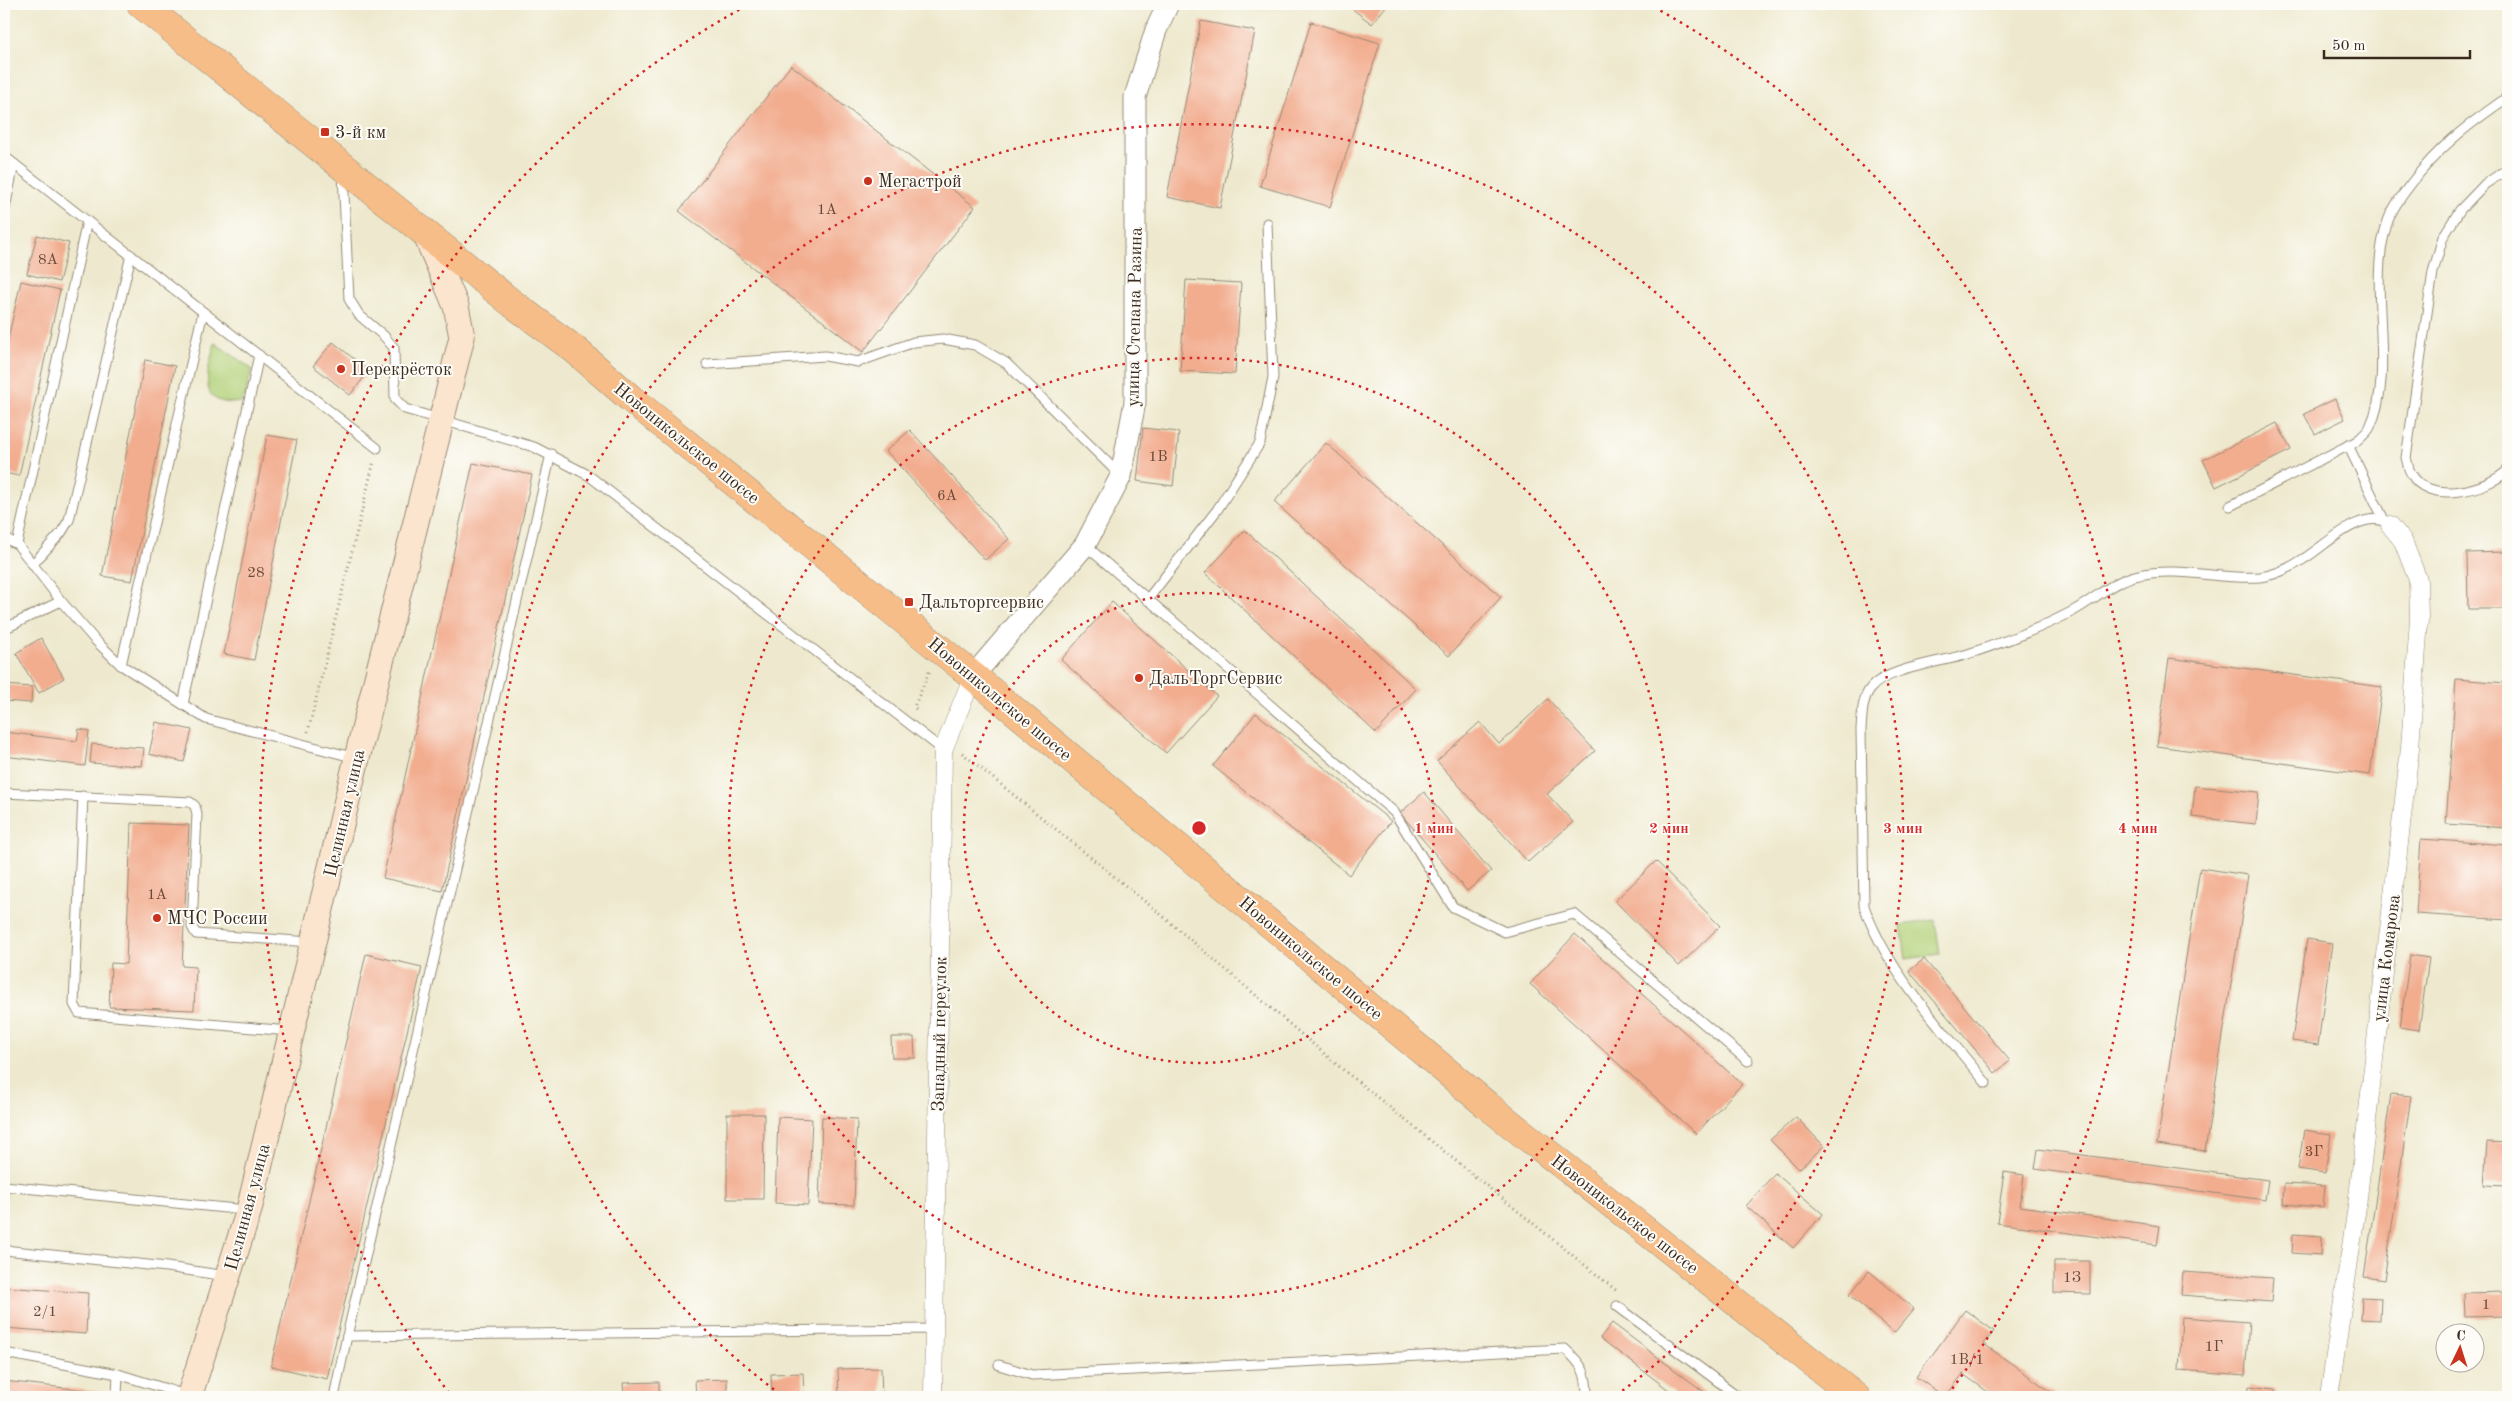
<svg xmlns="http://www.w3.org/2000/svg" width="2512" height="1401" font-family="'Old Standard TT',serif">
  <rect width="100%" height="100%" fill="#fdfcf7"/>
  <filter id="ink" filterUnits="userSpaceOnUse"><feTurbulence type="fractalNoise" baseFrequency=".02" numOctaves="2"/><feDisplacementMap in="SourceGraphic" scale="10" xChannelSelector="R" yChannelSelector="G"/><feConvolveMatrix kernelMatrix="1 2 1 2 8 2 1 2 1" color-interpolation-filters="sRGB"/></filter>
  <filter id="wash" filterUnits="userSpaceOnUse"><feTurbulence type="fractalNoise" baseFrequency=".0096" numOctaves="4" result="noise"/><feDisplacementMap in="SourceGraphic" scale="20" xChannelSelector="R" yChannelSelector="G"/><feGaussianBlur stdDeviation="1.12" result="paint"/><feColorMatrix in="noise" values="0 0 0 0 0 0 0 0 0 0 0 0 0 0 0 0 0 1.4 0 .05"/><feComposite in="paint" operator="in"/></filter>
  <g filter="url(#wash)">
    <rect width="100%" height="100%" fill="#eee9ce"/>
    <g fill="#b3d27a" stroke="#777e4c">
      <path d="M215 343 252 369 245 396 241 402C194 408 208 370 215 343Z"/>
      <path d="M1935 920 1940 954 1906 959 1901 925Z"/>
    </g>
    <g id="blocks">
      <g fill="#f2ac8e">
        <path d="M1346 4H1386L1387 5 1372 24Z"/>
        <path d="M1201 21 1255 31 1220 208 1167 197Z"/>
        <path d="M1311 22 1380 43 1330 207 1260 186Z"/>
        <path d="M791 65 975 207 863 352 679 211Z"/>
        <path d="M37 235 69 243 59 282 27 274Z"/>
        <path d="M1186 280 1241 283 1235 374 1180 371Z"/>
        <path d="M21 281 60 290 19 476 4 473V357Z"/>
        <path d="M333 342 369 371 350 395 313 366Z"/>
        <path d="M145 360 175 366 132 581 102 576Z"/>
        <path d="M2335 399 2345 419 2315 434 2304 414Z"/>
        <path d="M2277 423 2291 450 2216 487 2203 460Z"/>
        <path d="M1143 428 1179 432 1173 486 1137 481Z"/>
        <path d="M910 430 1009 539 985 560 886 451Z"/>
        <path d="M267 435 297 440 254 660 224 654Z"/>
        <path d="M1326 443 1501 597 1449 656 1274 502Z"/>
        <path d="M473 463 532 475 442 891 383 878Z"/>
        <path d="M1245 530 1416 689 1376 733 1205 573Z"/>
        <path d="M2508 552V609H2468L2467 553Z"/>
        <path d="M1112 602 1217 696 1166 753 1061 660Z"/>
        <path d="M41 638 64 678 39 693 16 653Z"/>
        <path d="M2508 642V675H2507L2505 643Z"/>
        <path d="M2169 658 2382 687 2370 775 2157 746Z"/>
        <path d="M2456 679 2506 683V765H2508V828L2446 824Z"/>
        <path d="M4 685 32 687 31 703 4 701Z"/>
        <path d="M1548 699 1595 751 1547 794 1573 822 1528 862 1437 761 1480 722 1499 744Z"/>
        <path d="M1256 713 1391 821 1349 875 1213 766Z"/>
        <path d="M156 722 192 730 184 762 149 754Z"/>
        <path d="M79 729 89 731 85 766 4 756V732L77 741Z"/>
        <path d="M92 744 144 748 142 766 90 763Z"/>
        <path d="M2195 786 2259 792 2256 824 2192 817Z"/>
        <path d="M1424 792 1491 871 1467 891 1400 813Z"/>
        <path d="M131 823 189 825 182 966 196 967 194 1010 109 1007 111 963 126 964Z"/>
        <path d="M2421 839 2508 845V920L2416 914Z"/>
        <path d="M1656 861 1720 926 1679 966 1615 901Z"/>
        <path d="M2200 868 2248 875 2205 1151 2157 1144Z"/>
        <path d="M1575 934 1742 1084 1696 1134 1530 984Z"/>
        <path d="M2307 939 2332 943 2318 1045 2292 1041Z"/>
        <path d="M366 954 422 967 327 1379 271 1366Z"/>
        <path d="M2410 955 2429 958 2419 1030 2400 1027Z"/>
        <path d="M1924 959 2010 1061 1995 1073 1909 971Z"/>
        <path d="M891 1037H914L915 1058H892Z"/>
        <path d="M2391 1094 2411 1096 2384 1280 2364 1277Z"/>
        <path d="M727 1114H764L763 1199H727Z"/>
        <path d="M778 1117 812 1119 808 1205 775 1203Z"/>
        <path d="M822 1117 857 1119 854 1205 819 1204Z"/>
        <path d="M1796 1117 1824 1146 1799 1169 1770 1140Z"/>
        <path d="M2304 1130 2331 1134 2325 1173 2298 1169Z"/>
        <path d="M2487 1142 2508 1143V1186L2484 1185Z"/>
        <path d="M2038 1149 2268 1180 2265 1200 2035 1169Z"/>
        <path d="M2004 1172 2024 1175 2020 1206 2160 1226 2157 1245 1997 1223Z"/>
        <path d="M1775 1173 1823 1214 1793 1248 1746 1206Z"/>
        <path d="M2284 1184 2325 1186 2323 1207 2283 1204Z"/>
        <path d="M2293 1234 2322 1236 2321 1255 2292 1253Z"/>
        <path d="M2054 1261H2090V1294L2054 1293Z"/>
        <path d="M1869 1271 1914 1309 1894 1333 1849 1295Z"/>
        <path d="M2183 1272 2273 1278 2271 1302 2181 1295Z"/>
        <path d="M4 1287 88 1293 86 1334 4 1328Z"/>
        <path d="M2508 1292V1316L2465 1317 2464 1293Z"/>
        <path d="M2362 1297 2381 1298 2380 1320 2361 1319Z"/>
        <path d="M1965 1310 1994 1331 1984 1344 2058 1397H1995L1963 1374 1945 1397 1916 1377Z"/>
        <path d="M2182 1317 2249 1322 2245 1375 2179 1370Z"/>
        <path d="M1612 1323 1711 1397H1678L1600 1338Z"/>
        <path d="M881 1368 882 1397H839L838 1369Z"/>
        <path d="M803 1373 804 1397H772L771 1374Z"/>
        <path d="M727 1379V1397H696L695 1380Z"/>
        <path d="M4 1381 100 1392V1397H4Z"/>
        <path d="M659 1382V1397H624L623 1383Z"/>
        <path d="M2249 1386 2275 1389 2274 1397H2248Z"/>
      </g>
    </g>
  </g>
  <g filter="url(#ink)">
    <use href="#blocks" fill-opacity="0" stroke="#948a76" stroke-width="1"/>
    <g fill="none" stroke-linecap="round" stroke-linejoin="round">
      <defs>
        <g id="service">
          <path d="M4 156 377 448"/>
          <path d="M2508 169 2485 184 2460 210 2443 237 2433 272 2406 458C2408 463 2408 469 2411 473 2427 506 2488 490 2508 470"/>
          <path d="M343 173 349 299 359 315 384 336 394 348 395 399 405 409 534 447 588 475 943 750"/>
          <path d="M4 213 14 164"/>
          <path d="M707 364 825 356 858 362 914 342 943 339 975 345 1006 363 1119 474"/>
          <path d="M2348 445 2384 520"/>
          <path d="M2230 506 2357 441C2361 437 2368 432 2370 427 2397 369 2366 287 2387 224 2391 210 2401 197 2410 185 2439 146 2469 124 2508 97"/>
          <path d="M4 538 17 544 61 601 94 639 121 665 206 719 356 758"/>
          <path d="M17 544 87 221"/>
          <path d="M1085 545 1394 812 1453 907 1505 932 1574 914 1748 1061"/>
          <path d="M33 564 61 533 69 520 131 255"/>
          <path d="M1147 600 1217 510 1260 443 1273 377 1267 223"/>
          <path d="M4 629 61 601"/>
          <path d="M121 665 203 312"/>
          <path d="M183 704 259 355"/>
          <path d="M4 793 190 802 195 806 197 814 192 927 196 934 311 942"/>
          <path d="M83 796 74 1004 79 1013 290 1031"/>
          <path d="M1986 1083C1942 1028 1888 974 1864 906L1861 729C1862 717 1862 699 1870 689 1885 668 1944 662 1968 654 2004 642 2040 629 2073 611 2095 599 2114 580 2139 575 2178 566 2221 580 2260 577 2276 575 2292 567 2305 558 2326 545 2365 505 2390 525"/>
          <path d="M4 1186 246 1210"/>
          <path d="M4 1250 167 1267 226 1276"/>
          <path d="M1617 1306 1739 1397"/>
          <path d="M347 1336 551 454"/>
          <path d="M4 1353 118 1374 189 1396"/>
          <path d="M999 1365 1032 1375 1565 1349C1583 1365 1587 1373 1587 1397"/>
          <path d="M117 1397 118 1374"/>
          <path d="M334 1397 347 1336 934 1329"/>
        </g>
        <g id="minor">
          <path d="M933 1397 943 750 973 676"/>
          <path d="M2329 1397 2357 1206 2410 748 2419 619 2418 580 2403 541 2390 525"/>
        </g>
        <path id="tertiary" d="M973 676 1085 545 1121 476 1135 402V97L1156 30 1168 4"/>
        <path id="secondary" d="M189 1397 249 1210 357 758 462 337 456 306 424 231"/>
        <path id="trunk" d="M141 4 513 304 574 349 630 398 973 676 1488 1106 1856 1397"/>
      </defs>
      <use href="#service" stroke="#948a76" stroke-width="11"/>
      <use href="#minor" stroke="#948a76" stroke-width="19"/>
      <use href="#tertiary" stroke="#948a76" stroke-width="23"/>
      <use href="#secondary" stroke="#948a76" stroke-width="27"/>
      <use href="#trunk" stroke="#948a76" stroke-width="29"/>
      <g stroke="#948a76" stroke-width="3" stroke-dasharray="1 4" stroke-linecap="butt">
        <path d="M916 709 914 707 930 670"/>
        <path d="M308 732 374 461"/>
        <path d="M962 753 1164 917 1341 1068 1618 1292"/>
      </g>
      <use href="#service" stroke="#fff" stroke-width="9"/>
      <use href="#minor" stroke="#fff" stroke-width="18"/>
      <use href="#tertiary" stroke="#fff" stroke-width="21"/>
      <use href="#secondary" stroke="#fce5cf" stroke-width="25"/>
      <use href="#trunk" stroke="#f7bd88" stroke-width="28"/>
    </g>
  </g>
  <g fill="none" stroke="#d62828" stroke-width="2.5" stroke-dasharray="2.5 5">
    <circle cx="1199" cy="828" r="235"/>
    <circle cx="1199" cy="828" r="470"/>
    <path d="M780 1394A704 704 0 1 1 1618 1394"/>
    <path d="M449 1393A939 939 0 0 1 744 7M1654 7A939 939 0 0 1 1949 1393"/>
  </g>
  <g fill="#c8321e" stroke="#fdfcf7" stroke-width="2">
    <rect x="320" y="127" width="10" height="10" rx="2.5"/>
    <circle cx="868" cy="181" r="5"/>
    <circle cx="341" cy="369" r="5"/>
    <rect x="904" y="597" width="10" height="10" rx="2.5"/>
    <circle cx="1139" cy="678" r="5"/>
    <circle cx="157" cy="918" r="5"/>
  </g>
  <g text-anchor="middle" stroke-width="4" stroke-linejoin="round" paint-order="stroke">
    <g font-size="15" fill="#694a3a">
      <text x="827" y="214">1А</text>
      <text x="48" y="264">8А</text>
      <text x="1158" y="461">1В</text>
      <text x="947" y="500">6А</text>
      <text x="256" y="577">28</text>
      <text x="157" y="899">1А</text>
      <text x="2314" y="1156">3Г</text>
      <text x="2072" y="1282">1З</text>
      <text x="2486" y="1309">1</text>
      <text x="45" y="1316">2/1</text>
      <text x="2214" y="1351">1Г</text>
      <text x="1967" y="1364">1В/1</text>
    </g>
    <g font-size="18" fill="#3b2a1e" stroke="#fdfcf7" text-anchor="start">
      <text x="335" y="138">3-й км</text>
      <text x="878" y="187">Мегастрой</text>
      <text x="351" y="375">Перекрёсток</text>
      <text x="919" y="608">Дальторгсервис</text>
      <text x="1149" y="684">ДальТоргСервис</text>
      <text x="167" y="924">МЧС России</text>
    </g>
    <g font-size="18" fill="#3b2a1e" stroke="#fdfcf7">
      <text transform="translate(1134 317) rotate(-89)" y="6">улица Степана Разина</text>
      <text transform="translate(687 443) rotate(39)" y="6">Новоникольское шоссе</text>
      <text transform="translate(1000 699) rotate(40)" y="6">Новоникольское шоссе</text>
      <text transform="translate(344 813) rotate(-77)" y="6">Целинная улица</text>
      <text transform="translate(1311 958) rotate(40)" y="6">Новоникольское шоссе</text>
      <text transform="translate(2386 958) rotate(-83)" y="6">улица Комарова</text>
      <text transform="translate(939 1034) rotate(-89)" y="6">Западный переулок</text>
      <text transform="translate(247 1207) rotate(-75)" y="6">Целинная улица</text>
      <text transform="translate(1625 1214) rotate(38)" y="6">Новоникольское шоссе</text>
    </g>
  </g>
  <circle cx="1199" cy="828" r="8" fill="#d62828" stroke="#fdfcf7" stroke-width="2.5"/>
  <g font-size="15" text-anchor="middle" font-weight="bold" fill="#d62828" stroke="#fdfcf7" stroke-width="4" stroke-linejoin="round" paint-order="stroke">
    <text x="1434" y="833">1 мин</text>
    <text x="1669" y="833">2 мин</text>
    <text x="1903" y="833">3 мин</text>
    <text x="2138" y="833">4 мин</text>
  </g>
  <rect width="2512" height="1401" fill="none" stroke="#fdfcf7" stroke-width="20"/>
  <g transform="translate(2460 1348) rotate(4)"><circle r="24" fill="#fdfcf7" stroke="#afa8a0"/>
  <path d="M0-4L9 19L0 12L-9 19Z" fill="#c8321e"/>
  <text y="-8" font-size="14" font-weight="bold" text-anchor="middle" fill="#3b2a1e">С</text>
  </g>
  <path d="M2324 50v8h146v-8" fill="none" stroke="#3b2a1e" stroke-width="2.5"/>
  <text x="2332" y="50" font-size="15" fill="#3b2a1e" stroke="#fdfcf7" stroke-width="4" paint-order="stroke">50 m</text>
</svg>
